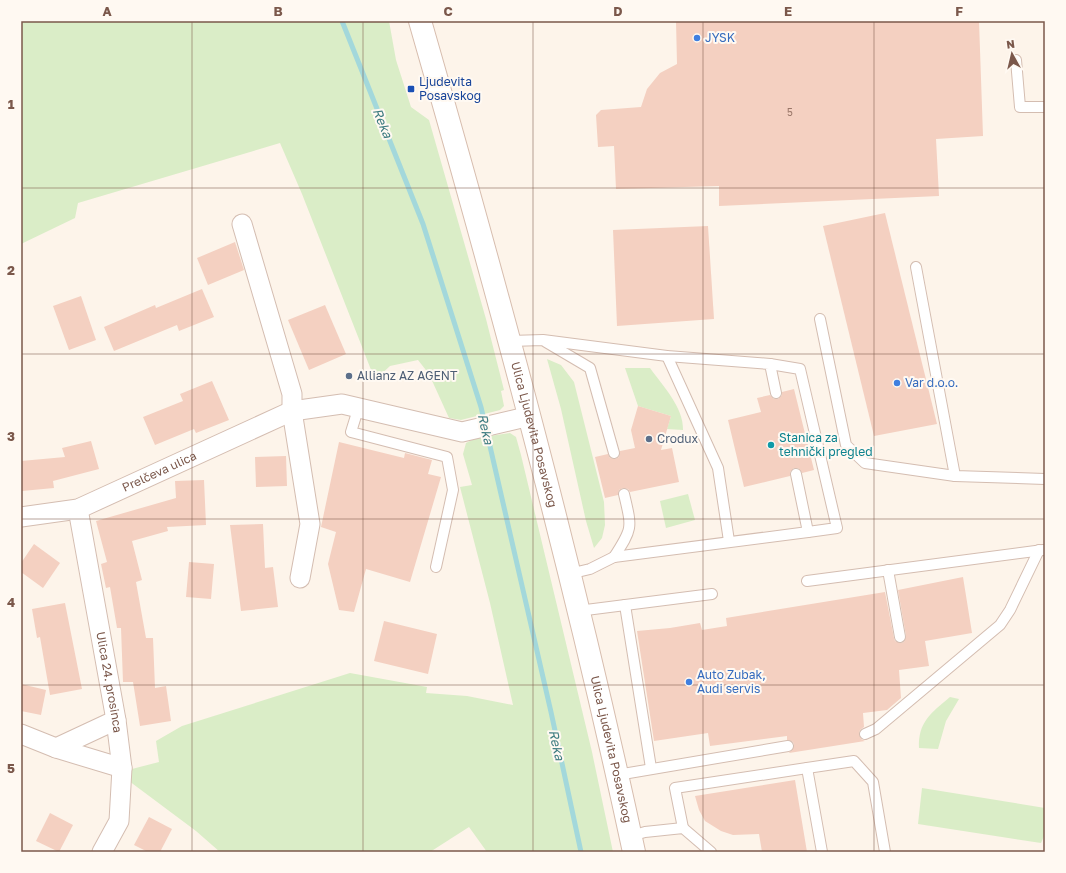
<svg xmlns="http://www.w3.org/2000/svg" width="1066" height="873" font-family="'Golos Text',sans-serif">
  <rect width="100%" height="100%" fill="#fdf4ea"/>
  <g fill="#daedc7">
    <path d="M21 21H389L396 60 411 107 429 120 486 319 504 390 501 391 504 406 500 410 461 420 449 418 429 374 418 360 390 366 375 380 302 194 280 143 78 203 75 218 21 244Z"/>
    <path d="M547 359 561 365 574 382 604 502 605 525 602 538 594 548 586 521 561 409Z"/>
    <path d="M625 368H650C663 386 684 408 683 430L667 429 671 416 638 406Z"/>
    <path d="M510 433 516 437 521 455 592 752 613 852H487L469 827 430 852H220L196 831 125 778 128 770 159 762 156 741 182 726 350 673 427 687 426 693 467 696 513 705 490 603 460 487 472 485 463 454 466 443 476 438Z"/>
    <path d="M688 494 695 520 666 528 660 501Z"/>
    <path d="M950 697 959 699 946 721 938 749 919 748C918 722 931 713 950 697Z"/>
    <path d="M922 788 1045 808V834L1041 843 918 824Z"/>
  </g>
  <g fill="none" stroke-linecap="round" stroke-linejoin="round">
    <path stroke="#a3d8db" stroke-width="5" d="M342 21 423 224 481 407 551 712 581 852"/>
  </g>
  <g fill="#f4d0c1">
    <path d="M676 21H979L983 136 936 139 939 196 719 206V186L616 189 614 146 598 147 596 115 601 110 641 107 647 89 660 73 677 64Z"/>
    <path d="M885 213 937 424 874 436 823 226Z"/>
    <path d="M708 226 714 319 617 326 613 230Z"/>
    <path d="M235 242 244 270 208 285 197 258Z"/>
    <path d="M202 289 214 317 179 331 177 325 114 351 104 327 155 305 156 308Z"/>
    <path d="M81 296 96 340 69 350 53 306Z"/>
    <path d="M325 305 346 354 309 370 288 320Z"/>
    <path d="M212 381 229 420 196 433 194 429 155 445 143 417 183 401 180 394Z"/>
    <path d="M794 389 814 470 802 473 798 468H794L790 472V476L744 487 728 420 761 412 757 398 770 395 774 399H778L782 395V392Z"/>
    <path d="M638 406 671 416 661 450 672 448 679 482 630 492 628 489 623 488 619 490 618 495 605 498 595 457 608 454 610 458 615 459 619 457 620 451 635 448 631 430Z"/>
    <path d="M91 441 99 469 53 481 54 488 22 491 21 461 65 457 62 448Z"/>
    <path d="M339 442 404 458 405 453 432 460 428 474 441 477 410 582 366 569 354 612 339 610 328 564 336 532 321 527Z"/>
    <path d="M286 456 287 486 256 487 255 457Z"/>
    <path d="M204 480 206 525 167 527 168 531 132 541 142 580 136 582 146 638H153L155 688 166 686 171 721 140 726 133 682H123L121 628H117L110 587 106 588 101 564 107 562 96 521 176 498 175 481Z"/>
    <path d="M263 524 265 568 273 567 278 607 241 611 230 525Z"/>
    <path d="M34 544 60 563 43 588 21 572V563Z"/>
    <path d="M189 562 214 564 211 599 186 597Z"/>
    <path d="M963 577 972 633 925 641 929 666 899 670 901 698 887 710 863 713 864 727 860 730 859 734 861 739 865 741 789 753 794 745 793 742 787 740V736L710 746 708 733 654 741 637 631 670 628 700 623 702 630 727 626 726 618 885 592 894 638 895 641 901 643 904 642 906 636 898 590Z"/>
    <path d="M65 603 82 689 50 695 40 637 37 638 32 609Z"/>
    <path d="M384 621 437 634 428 674 374 661Z"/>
    <path d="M21 684 46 690 41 715 21 711Z"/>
    <path d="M795 780 807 852H762L759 834 733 835 721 831 705 821 699 810 695 796Z"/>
    <path d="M50 813 73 825 59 852 36 841Z"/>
    <path d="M149 817 172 829 160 852H148L134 845Z"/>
  </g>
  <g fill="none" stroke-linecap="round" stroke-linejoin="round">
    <defs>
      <g id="lane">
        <path d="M1016 60 1020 107H1045"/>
        <path d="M916 267 955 476"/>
        <path d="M820 319 846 445 865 463 955 476 1045 479"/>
        <path d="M510 341 543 340 667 356 770 364 776 393"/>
        <path d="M546 342 590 368 614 453"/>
        <path d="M667 356 718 468 729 541"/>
        <path d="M770 364 800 369 837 528 808 532"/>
        <path d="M359 406 351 432 447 457 453 490 436 567"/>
        <path d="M614 557C633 528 632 528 624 494"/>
        <path d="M888 570 900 637"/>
        <path d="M569 574 590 569 614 557 808 532 796 474"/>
        <path d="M807 581 1043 550"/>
        <path d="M625 605 651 768"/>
        <path d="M578 611 712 594"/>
        <path d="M865 734 876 729 1000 625 1010 610 1039 550"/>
        <path d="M807 768 854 761 873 782 885 852"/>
        <path d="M617 775 788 746"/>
        <path d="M683 828 675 788 807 768 822 852"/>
        <path d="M631 836 645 832 683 828 711 852"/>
      </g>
      <g id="street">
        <path d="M242 224 292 394V411L310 524 300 578"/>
        <path id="s1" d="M78 509 116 720 122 768 119 821 102 852"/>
        <path id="s2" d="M21 517 78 509 292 411 342 404 462 432 530 416"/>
        <path d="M21 734 56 748 122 768"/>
        <path d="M56 748 116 720"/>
      </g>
      <g id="secondary">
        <path id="s3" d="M420 21C499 296 574 572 634 852"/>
      </g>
    </defs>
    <use href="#lane" stroke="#d4bdb1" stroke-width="12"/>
    <use href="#street" stroke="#d4bdb1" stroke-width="21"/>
    <use href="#secondary" stroke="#d7bdae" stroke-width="24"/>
    <use href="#lane" stroke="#fff" stroke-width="10"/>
    <use href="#street" stroke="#fff" stroke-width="19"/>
    <use href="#secondary" stroke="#fff" stroke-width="22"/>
  </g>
  <path fill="none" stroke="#7b584b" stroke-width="1" stroke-opacity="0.55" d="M192 21V852M363 21V852M533 21V852M703 21V852M874 21V852M21 188H1045M21 354H1045M21 519H1045M21 685H1045"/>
  <g fill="#3f7fe0" stroke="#fff9f2" stroke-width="1.5">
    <circle cx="697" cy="38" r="4"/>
    <circle cx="897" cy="383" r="4"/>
    <circle cx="689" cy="682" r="4"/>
  </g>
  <rect fill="#1a4fb4" stroke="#fff9f2" stroke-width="1.5" x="407" y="85" width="8" height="8" rx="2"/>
  <g fill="#5c6f8a" stroke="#fff9f2" stroke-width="1.5">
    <circle cx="349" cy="376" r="4"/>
    <circle cx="649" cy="439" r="4"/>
  </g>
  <circle fill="#0f9aa8" stroke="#fff9f2" stroke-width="1.5" cx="771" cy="445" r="4"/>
  <g text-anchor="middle" stroke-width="4" stroke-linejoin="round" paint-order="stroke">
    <g font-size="10" fill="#997668">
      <text x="790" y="116">5</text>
    </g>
    <g font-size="12" fill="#366cbe" stroke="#fff9f2" text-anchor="start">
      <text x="705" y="42">JYSK</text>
      <text x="905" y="387">Var d.o.o.</text>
      <text x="697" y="679">Auto Zubak,<tspan x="697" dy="14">Audi servis</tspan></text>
    </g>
    <g font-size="12" fill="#164399" stroke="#fff9f2" text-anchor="start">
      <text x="419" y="86">Ljudevita<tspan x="419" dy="14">Posavskog</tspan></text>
    </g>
    <g font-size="12" fill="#4e5e75" stroke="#fff9f2" text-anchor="start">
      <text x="357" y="380">Allianz AZ AGENT</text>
      <text x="657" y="443">Crodux</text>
    </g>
    <g font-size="12" fill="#7b584b" stroke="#fff9f2">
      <text dy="4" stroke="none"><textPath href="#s3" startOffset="429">Ulica Ljudevita Posavskog</textPath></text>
      <text dy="4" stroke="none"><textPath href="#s2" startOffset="147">Prelčeva ulica</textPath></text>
      <text dy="4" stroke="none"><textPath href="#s1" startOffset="176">Ulica 24. prosinca</textPath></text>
      <text dy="4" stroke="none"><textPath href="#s3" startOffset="753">Ulica Ljudevita Posavskog</textPath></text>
    </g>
    <g font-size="12" fill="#0d838f" stroke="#fff9f2" text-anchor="start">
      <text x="779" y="442">Stanica za<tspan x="779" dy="14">tehnički pregled</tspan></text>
    </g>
    <g font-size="13" font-style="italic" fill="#3d7b80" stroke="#fff9f2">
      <text transform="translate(383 123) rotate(68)" y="5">Reka</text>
      <text transform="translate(486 429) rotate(77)" y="5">Reka</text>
      <text transform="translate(557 745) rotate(77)" y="5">Reka</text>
    </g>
  </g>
  <rect width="1066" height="873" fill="none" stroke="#fff9f2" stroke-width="44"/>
  <g transform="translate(1012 54) rotate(352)" stroke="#fff9f2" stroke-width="3" paint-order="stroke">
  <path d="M0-3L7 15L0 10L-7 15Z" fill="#7b584b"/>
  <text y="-6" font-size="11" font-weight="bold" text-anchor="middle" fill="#7b584b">N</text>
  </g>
  <rect x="22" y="22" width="1022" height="829" fill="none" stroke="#7b584b" stroke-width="1.5"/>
  <g font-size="13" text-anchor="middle" font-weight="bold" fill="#7b584b">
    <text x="107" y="16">A</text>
    <text x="278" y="16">B</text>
    <text x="448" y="16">C</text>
    <text x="618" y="16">D</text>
    <text x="788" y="16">E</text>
    <text x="959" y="16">F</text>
    <text x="11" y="109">1</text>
    <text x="11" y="275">2</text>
    <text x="11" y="441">3</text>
    <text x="11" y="607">4</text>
    <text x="11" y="773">5</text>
  </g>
</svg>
